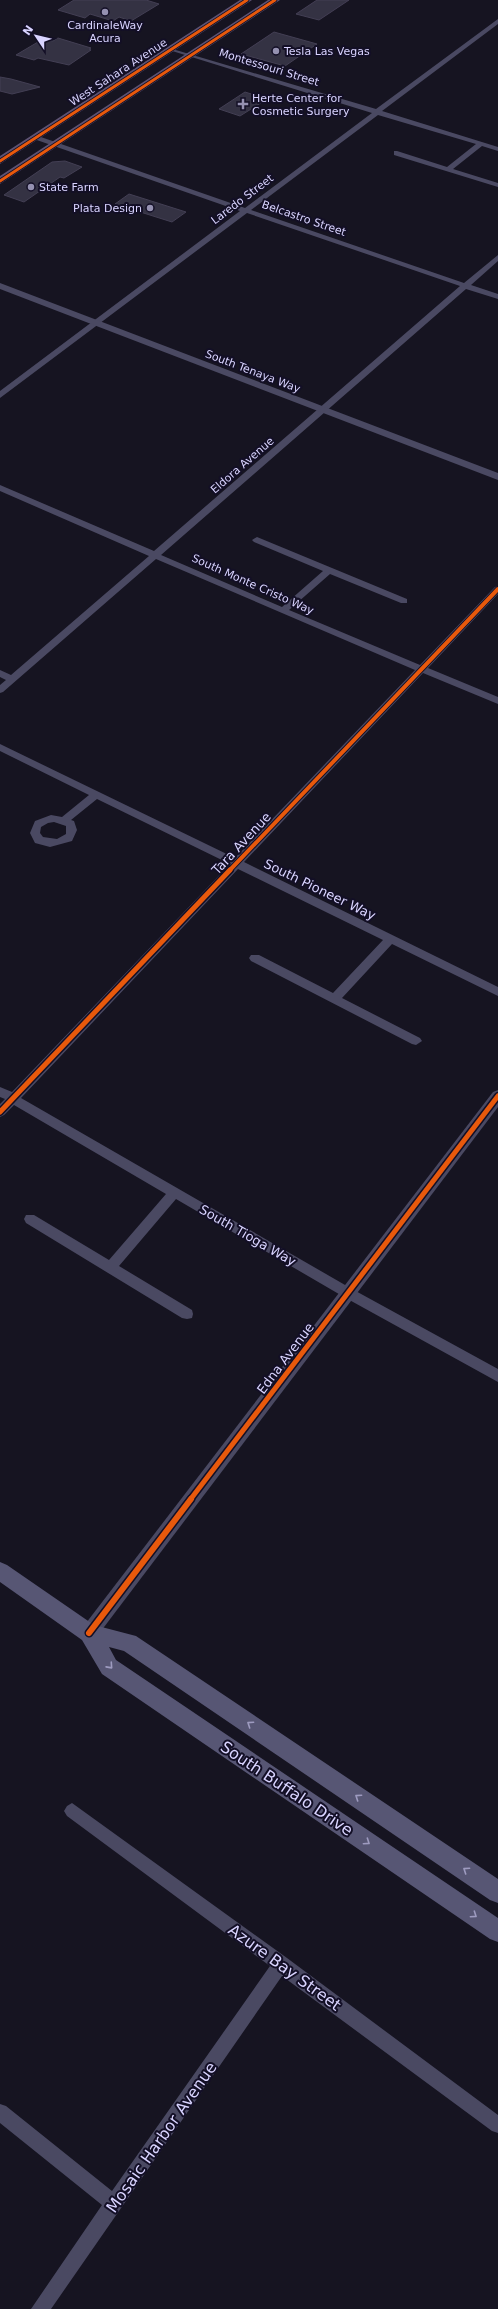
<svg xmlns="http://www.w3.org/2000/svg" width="498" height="2309" font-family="'DejaVu Sans',sans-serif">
  <rect width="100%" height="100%" fill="#161421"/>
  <g fill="#343243" stroke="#433f54">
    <path d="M74 0H146L159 4 131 21 119 17 113 21 90 14 85 18 58 10Z"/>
    <path d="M317 0H349L319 20 296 14Z"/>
    <path d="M274 32 317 44 285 66 241 54Z"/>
    <path d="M58 38 91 48 89 49 91 50 69 65 38 58 34 60 16 55 43 39 53 41Z"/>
    <path d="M0 77 11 79 40 87 12 94 0 91Z"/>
    <path d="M245 92 267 99 240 116 219 109Z"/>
    <path d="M65 161 82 167 64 178 60 177 24 202 4 195 52 162Z"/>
    <path d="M129 194 186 212 172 222 115 204Z"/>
  </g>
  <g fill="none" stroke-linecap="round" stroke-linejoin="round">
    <g fill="#4a4962" fill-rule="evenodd">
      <path d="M498 19V24L382 111 498 147V151L482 146 453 169 498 183V187L394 155V151H397L447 167 476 144 378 115 251 210 464 283 498 255V261L471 285 498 294V299L466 289 161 555 282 607 323 571 254 542 252 540 257 537 407 599V603H401L330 574 289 610 420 665 495 587 498 586V594L428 668 498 697V704L423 673 244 862 498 987V996L392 944 342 998 420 1038 422 1041 416 1045 412 1044 251 961 249 958 251 955H259L333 993 383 940 238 869 21 1098 352 1289 498 1369V1382L344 1297 176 1199 119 1266 192 1310 193 1314 192 1318 187 1319 182 1318 26 1223 24 1219 26 1215H34L109 1260 166 1194 14 1105 4 1115 0 1117V1104L5 1099 0 1097V1087L12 1092 230 864 97 799 71 820 74 821 77 830 72 841 50 847 35 843 30 833 35 821 51 815 62 817 89 795 0 751V744L235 858 415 670 156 559 3 692 0 693V685L6 680 0 677V670L11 675 149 556 0 491V485L154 551 460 286 247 213 0 398V391L240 211 31 138 38 136 245 208 372 113 169 50V48L376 109ZM54 822 66 826V834L57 839 43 837 40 833 41 827 48 823Z"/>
      <path d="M72 1803 287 1958 498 2115V2133L492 2131 282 1976 51 2309H31L102 2205 0 2123V2104L6 2106 112 2191 270 1966 67 1816 64 1811 67 1806Z"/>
    </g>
    <g fill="#4a4962" fill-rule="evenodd">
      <path d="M0 283 498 473V480L0 289Z"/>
      <path d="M498 1090V1107L95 1639 89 1641 83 1639 80 1633 83 1627 493 1092Z"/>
    </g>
    <path fill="#575674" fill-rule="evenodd" d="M0 1562 7 1565 94 1625 136 1636 498 1879V1903L490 1900 124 1651 109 1647 116 1660 498 1918V1942L490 1939 102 1674 82 1640 0 1582Z"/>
    <g fill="#5e5373" fill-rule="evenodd">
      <path d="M240 0H252L0 164V156Z"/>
      <path d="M268 0H280L0 184V176Z"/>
    </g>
    <defs>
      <g id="cycleway-far3">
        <path d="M0 161 247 0"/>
        <path d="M0 181 275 0"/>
      </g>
      <path id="cycleway-far2" d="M229 871 498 589"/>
      <g id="cycleway-far1">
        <path d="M0 1112 230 870"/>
        <path d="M190 1500 498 1096"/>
      </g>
      <path id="cycleway" d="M89 1633 191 1499"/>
    </defs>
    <use href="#cycleway-far3" stroke="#130f26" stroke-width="4.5"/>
    <use href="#cycleway-far2" stroke="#130f26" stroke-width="6"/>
    <use href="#cycleway-far1" stroke="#130f26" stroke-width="8"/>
    <use href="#cycleway" stroke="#130f26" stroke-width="9"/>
    <use href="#cycleway-far3" stroke="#e8590c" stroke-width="3"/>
    <use href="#cycleway-far2" stroke="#e8590c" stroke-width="4"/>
    <use href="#cycleway-far1" stroke="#e8590c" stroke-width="5"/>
    <use href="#cycleway" stroke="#e8590c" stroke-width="6"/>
  </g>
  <defs><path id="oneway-chevron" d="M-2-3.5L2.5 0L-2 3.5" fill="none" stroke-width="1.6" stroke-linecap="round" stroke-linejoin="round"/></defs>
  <g stroke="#9e9bc0">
    <use href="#oneway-chevron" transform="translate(110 1666) rotate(48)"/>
    <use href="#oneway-chevron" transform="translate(250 1724) rotate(-146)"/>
    <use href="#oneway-chevron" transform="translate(358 1797) rotate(-146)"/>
    <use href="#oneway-chevron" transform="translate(367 1842) rotate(34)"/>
    <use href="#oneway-chevron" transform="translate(466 1870) rotate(-146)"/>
    <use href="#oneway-chevron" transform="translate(474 1915) rotate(34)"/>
  </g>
  <g fill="#9591b1" stroke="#130f26" stroke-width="1.5">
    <circle cx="105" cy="12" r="4"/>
    <circle cx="276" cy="51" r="4"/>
    <path d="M241 98h4v4h4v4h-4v4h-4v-4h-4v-4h4z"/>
    <circle cx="31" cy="187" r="4"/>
    <circle cx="150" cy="208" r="4"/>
  </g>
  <g text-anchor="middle" stroke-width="4" stroke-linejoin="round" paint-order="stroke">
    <g font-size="11" fill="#d9d4ff" stroke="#130f26" text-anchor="start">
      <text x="105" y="29" text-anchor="middle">CardinaleWay<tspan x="105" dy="13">Acura</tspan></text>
      <text x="284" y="55">Tesla Las Vegas</text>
      <text x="252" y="102">Herte Center for<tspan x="252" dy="13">Cosmetic Surgery</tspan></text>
      <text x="39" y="191">State Farm</text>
      <text x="142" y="212" text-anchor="end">Plata Design</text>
    </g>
    <g font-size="11" fill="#d9d4ff" stroke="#130f26">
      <text transform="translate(269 67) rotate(17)" y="4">Montessouri Street</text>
      <text transform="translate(118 72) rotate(-33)" y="4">West Sahara Avenue</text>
      <text transform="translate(242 199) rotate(-37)" y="4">Laredo Street</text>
      <text transform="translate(304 218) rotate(19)" y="4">Belcastro Street</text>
      <text transform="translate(253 371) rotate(21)" y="4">South Tenaya Way</text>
      <text transform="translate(242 465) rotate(-41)" y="4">Eldora Avenue</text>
      <text transform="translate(253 584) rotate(24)" y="4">South Monte Cristo Way</text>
    </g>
    <g font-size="13" fill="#d9d4ff" stroke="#130f26">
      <text transform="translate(241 843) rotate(-47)" y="5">Tara Avenue</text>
      <text transform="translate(320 889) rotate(26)" y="5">South Pioneer Way</text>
      <text transform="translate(248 1235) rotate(30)" y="5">South Tioga Way</text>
      <text transform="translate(285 1358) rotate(-53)" y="5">Edna Avenue</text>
    </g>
    <g font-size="16" fill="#d9d4ff" stroke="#130f26">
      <text transform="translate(287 1788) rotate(34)" y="6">South Buffalo Drive</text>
      <text transform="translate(285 1967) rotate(36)" y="6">Azure Bay Street</text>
      <text transform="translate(161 2137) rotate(-55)" y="6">Mosaic Harbor Avenue</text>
    </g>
  </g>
  <g transform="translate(36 36) rotate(305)" stroke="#130f26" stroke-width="3" paint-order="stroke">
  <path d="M0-3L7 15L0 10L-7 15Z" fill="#d9d4ff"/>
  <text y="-6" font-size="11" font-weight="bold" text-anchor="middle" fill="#d9d4ff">N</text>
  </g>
</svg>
